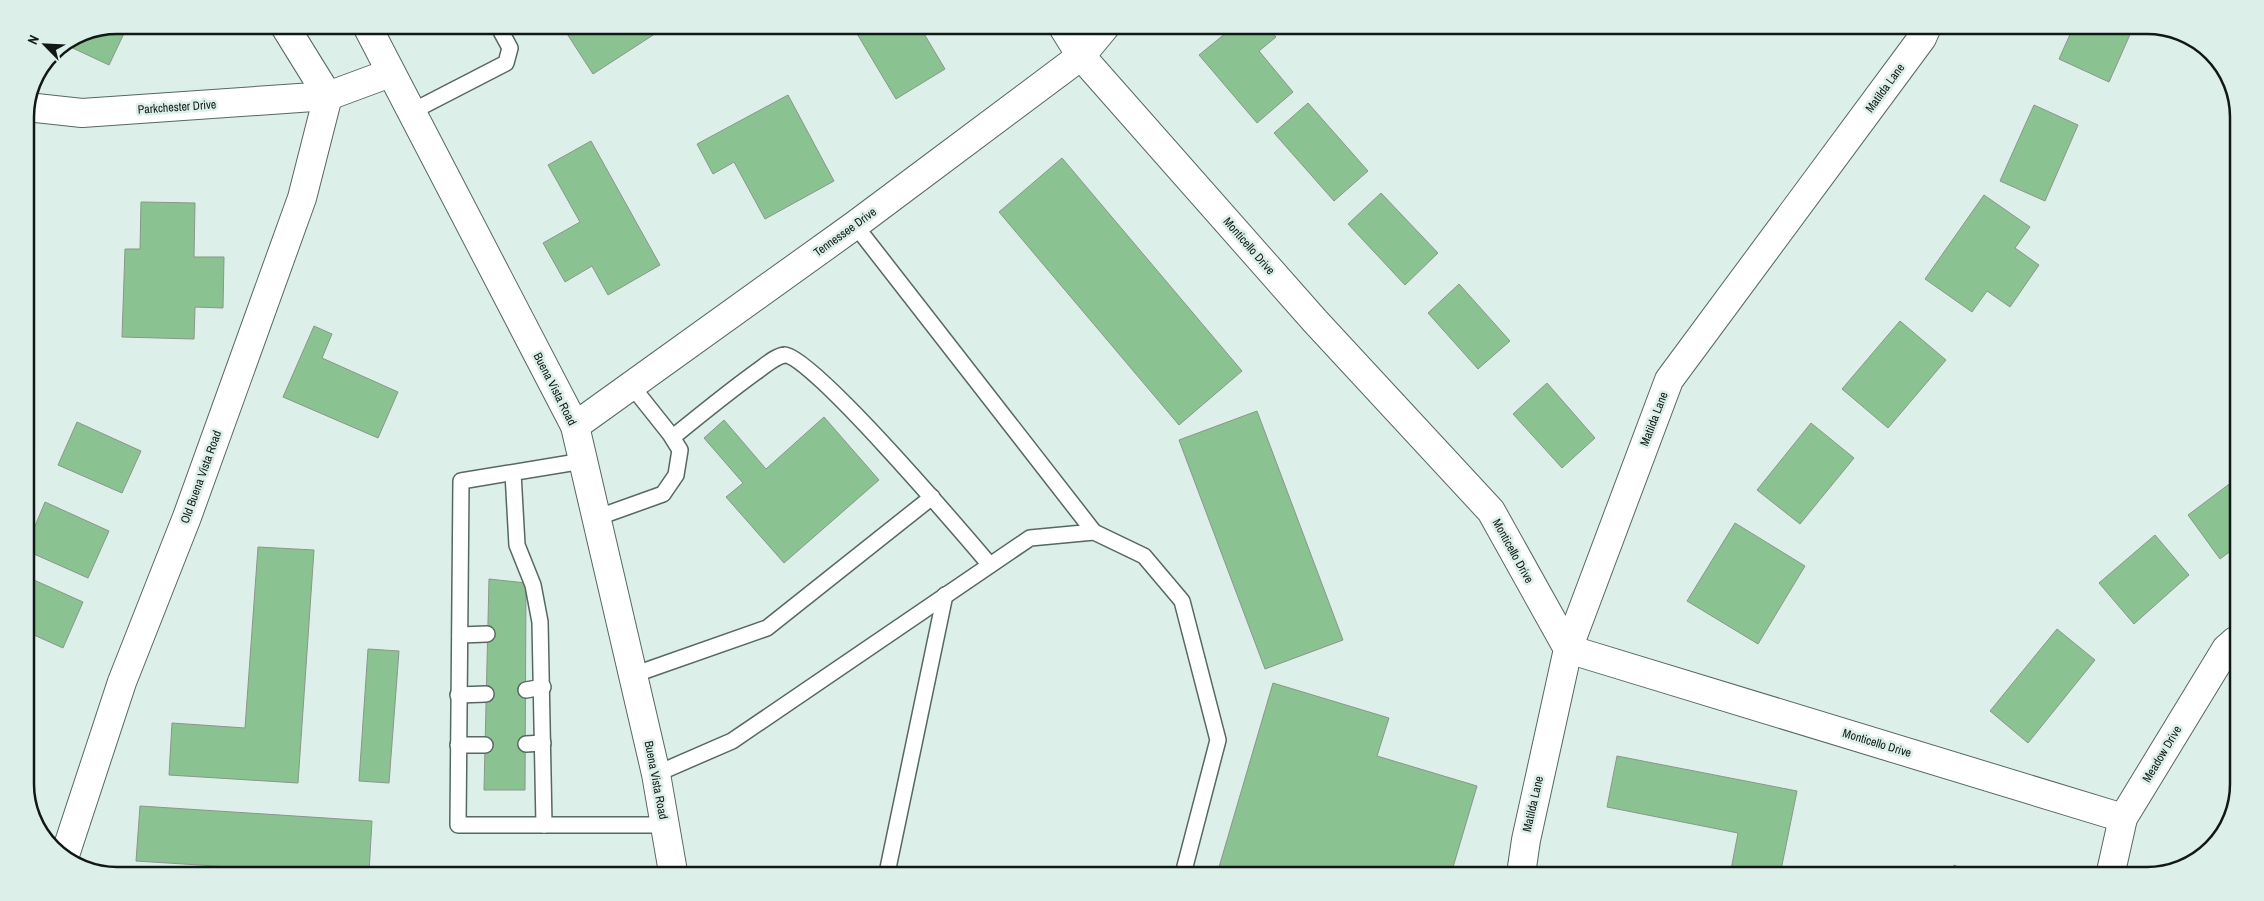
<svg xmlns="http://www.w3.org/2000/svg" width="2264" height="901" font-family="'Archivo Narrow',sans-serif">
  <rect width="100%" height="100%" fill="#dcefe9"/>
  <g fill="#8ac391" stroke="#8a968b">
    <path d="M117 25H128L109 65 64 44 82 32Z"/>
    <path d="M562 26H667L593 74Z"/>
    <path d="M853 27H920L945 69 896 99Z"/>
    <path d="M1232 28H1269L1276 37 1259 51 1293 92 1257 123 1199 55Z"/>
    <path d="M2072 30H2132L2109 82 2059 59Z"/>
    <path d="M788 95 834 181 765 219 734 162 713 174 697 144Z"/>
    <path d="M1308 103 1368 171 1334 201 1274 133Z"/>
    <path d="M2034 105 2078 125 2045 201 2000 181Z"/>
    <path d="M591 141 660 265 608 295 592 266 565 282 543 243 580 222 548 165Z"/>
    <path d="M1062 158 1242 371 1179 425 999 212Z"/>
    <path d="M1381 193 1438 253 1405 285 1348 224Z"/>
    <path d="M1984 195 2030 227 2015 248 2039 265 2010 307 1987 291 1972 312 1925 279Z"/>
    <path d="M141 202 195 203 194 257H224L223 308 195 307 194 339 122 337 125 249H140Z"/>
    <path d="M1459 284 1510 341 1478 369 1428 313Z"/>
    <path d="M1900 321 1946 360 1888 428 1842 389Z"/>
    <path d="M314 326 332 334 322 358 398 392 378 438 283 397Z"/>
    <path d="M1547 383 1595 438 1562 468 1513 414Z"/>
    <path d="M1257 411 1343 640 1265 669 1179 440Z"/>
    <path d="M824 417 879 480 784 563 726 497 743 483 704 438 724 420 766 469Z"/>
    <path d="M77 422 141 451 122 493 58 465Z"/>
    <path d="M1811 423 1854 458 1800 524 1757 490Z"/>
    <path d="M2236 479V547L2220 559 2188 515Z"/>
    <path d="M45 502 109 531 88 578 25 550Z"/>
    <path d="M1735 523 1805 566 1758 644 1687 601Z"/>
    <path d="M2155 535 2189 575 2134 624 2099 583Z"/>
    <path d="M258 547 314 550 298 783 169 775 172 723 245 728Z"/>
    <path d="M25 576 83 602 63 648 25 631Z"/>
    <path d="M489 579 526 583 525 790H484Z"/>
    <path d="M2057 629 2095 660 2028 743 1990 711Z"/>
    <path d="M368 649 399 651 389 783 359 781Z"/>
    <path d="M1273 683 1389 718 1377 756 1477 786 1451 874H1217Z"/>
    <path d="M1617 756 1797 791 1780 875H1730L1738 833 1607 807Z"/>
    <path d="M140 806 372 821 369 872H310L136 861Z"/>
    <path d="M1954 865 1978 876H1950Z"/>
  </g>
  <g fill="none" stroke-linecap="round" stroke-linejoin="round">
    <defs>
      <g id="lane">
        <path d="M411 112 506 63 510 48 498 26"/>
        <path d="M855 225 1094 532"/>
        <path d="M673 437C700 415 727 393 756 372 765 366 775 356 785 355 808 351 967 538 990 565"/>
        <path d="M583 461 461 481 458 825H665"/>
        <path d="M513 473 517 545 533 585 540 622 544 825"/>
        <path d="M596 518 663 494 676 475 680 450 670 434 631 385"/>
        <path d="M460 635 487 634"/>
        <path d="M633 675 767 628 932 497"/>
        <path d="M526 690 543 687"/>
        <path d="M458 695 486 694"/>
        <path d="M526 744 543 743"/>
        <path d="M458 745H485"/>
        <path d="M656 774 732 741 1030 538 1094 532 1144 556 1182 601 1218 740 1183 874"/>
        <path d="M887 873 945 595"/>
      </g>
      <g id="street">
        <path d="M284 25 328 96"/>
        <path d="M1063 27 1081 56 1315 321 1491 511 1568 649 2123 818"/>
        <path d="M27 107 82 113 328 96 390 73"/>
        <path d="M575 426 855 225 1081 56 1105 27"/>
        <path d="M65 855 122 682 187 517 302 198 328 96"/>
        <path d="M1521 874 1526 840 1568 649 1669 380 1922 38 1926 29"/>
        <path d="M2110 876 2123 818 2226 649 2235 641"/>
      </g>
      <path id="primary" d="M367 26 575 426 656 774 673 872"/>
    </defs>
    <use href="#lane" stroke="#576762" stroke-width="18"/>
    <use href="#street" stroke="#576762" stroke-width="30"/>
    <use href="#primary" stroke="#576762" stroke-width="30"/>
    <use href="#lane" stroke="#fff" stroke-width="15"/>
    <use href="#street" stroke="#fff" stroke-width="28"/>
    <use href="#primary" stroke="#fff" stroke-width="28"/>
  </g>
  <g text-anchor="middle" stroke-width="5" stroke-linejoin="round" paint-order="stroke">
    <g font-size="12" fill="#121816" stroke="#dcefe9">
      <text transform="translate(1885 88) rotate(-54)" y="4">Matilda Lane</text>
      <text transform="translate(177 107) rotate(-4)" y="4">Parkchester Drive</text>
      <text transform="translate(845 232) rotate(-36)" y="4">Tennessee Drive</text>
      <text transform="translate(1249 246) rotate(49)" y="4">Monticello Drive</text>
      <text transform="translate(555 389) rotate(63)" y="4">Buena Vista Road</text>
      <text transform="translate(1654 419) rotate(-69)" y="4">Matilda Lane</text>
      <text transform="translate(201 477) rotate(-70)" y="4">Old Buena Vista Road</text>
      <text transform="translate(1513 551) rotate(61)" y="4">Monticello Drive</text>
      <text transform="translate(1877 743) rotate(17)" y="4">Monticello Drive</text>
      <text transform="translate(2162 754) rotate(-59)" y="4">Meadow Drive</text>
      <text transform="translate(656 780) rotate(79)" y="4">Buena Vista Road</text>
      <text transform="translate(1533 804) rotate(-77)" y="4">Matilda Lane</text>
    </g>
  </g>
  <path d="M0 0H2264V901H0ZM117 34H2147A83 83 0 0 1 2230 117V784A83 83 0 0 1 2147 867H117A83 83 0 0 1 34 784V117A83 83 0 0 1 117 34Z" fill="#dcefe9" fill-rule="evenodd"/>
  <path fill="none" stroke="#121816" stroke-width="2.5" d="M117 34H2147A83 83 0 0 1 2230 117V784A83 83 0 0 1 2147 867H117A83 83 0 0 1 34 784V117A83 83 0 0 1 117 34Z"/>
  <g transform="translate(45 45) rotate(294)" stroke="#dcefe9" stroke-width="4" paint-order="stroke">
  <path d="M0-4L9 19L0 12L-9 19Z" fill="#121816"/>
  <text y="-8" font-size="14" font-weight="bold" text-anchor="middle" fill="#121816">N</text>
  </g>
</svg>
